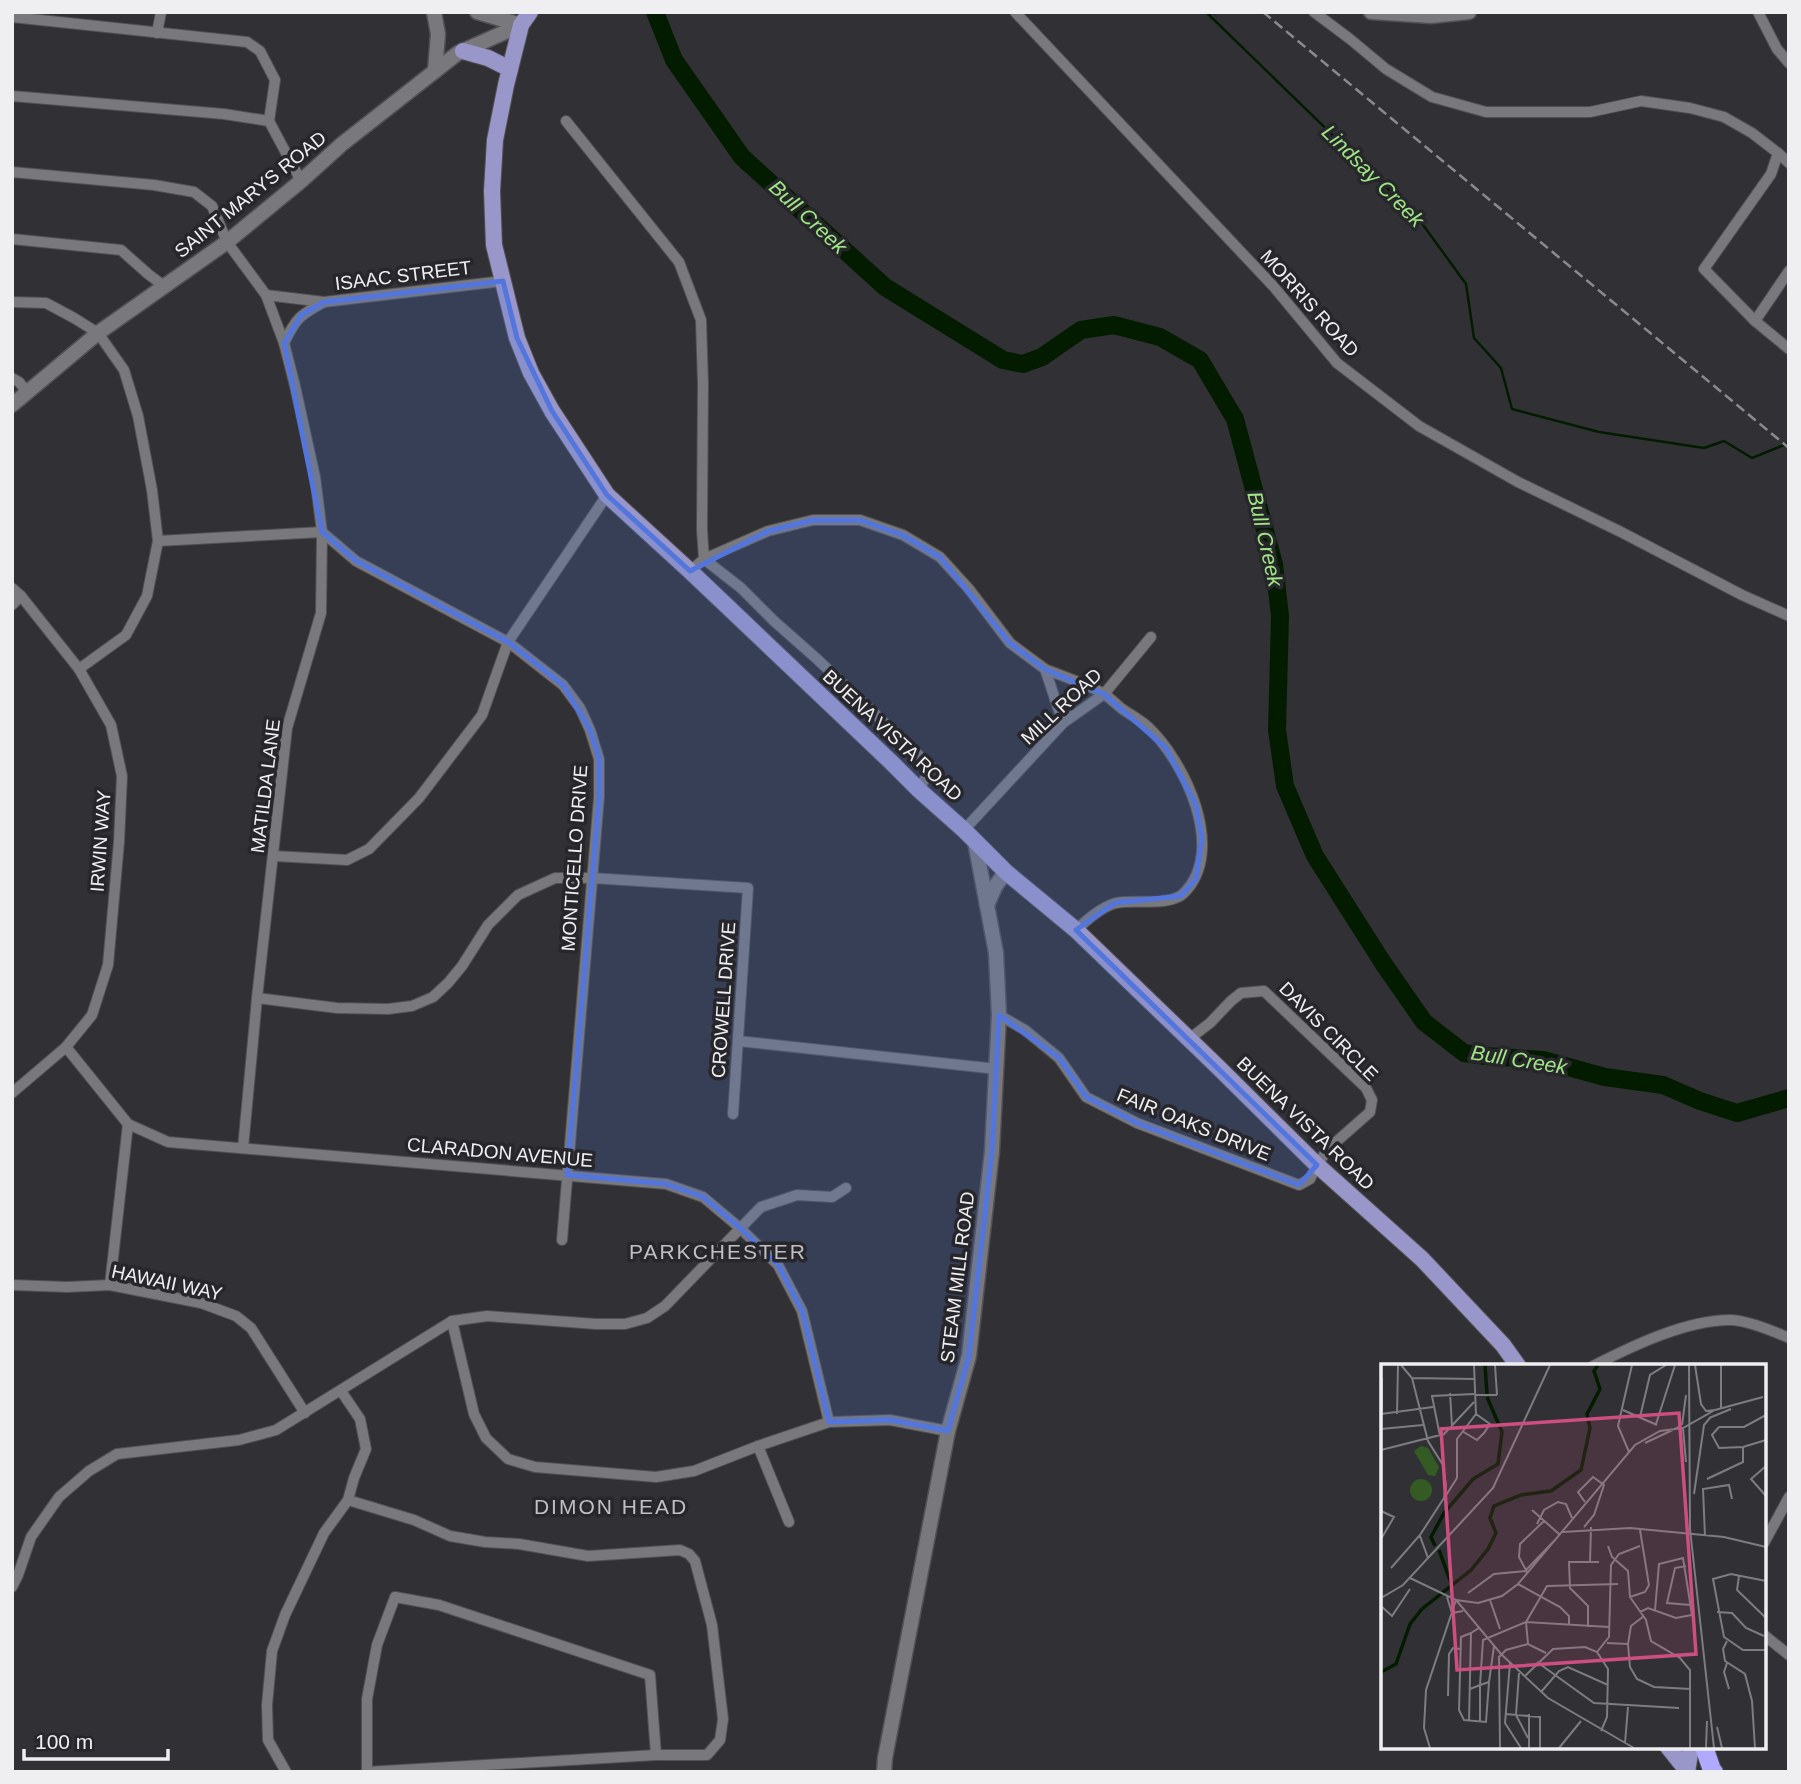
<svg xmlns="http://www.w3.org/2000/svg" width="1801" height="1784" font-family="Helvetica,sans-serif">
  <rect width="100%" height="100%" fill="#313135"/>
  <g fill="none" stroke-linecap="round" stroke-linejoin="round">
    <path stroke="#031c00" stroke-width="2.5" d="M1206 12 1418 218 1466 284 1474 338 1501 368 1512 409 1599 432 1704 448 1724 441 1752 458 1789 443"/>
    <path stroke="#031c00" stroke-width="18" d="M655 12 674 60 742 157 885 287 1003 360 1023 364 1042 357 1081 330 1114 325 1160 337 1200 360 1235 419 1274 564 1280 616 1277 730 1285 786 1315 856 1383 963 1424 1022 1464 1053 1486 1056 1543 1060 1605 1077 1663 1085 1700 1101 1737 1113 1789 1098"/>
    <defs>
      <g id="street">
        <path d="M1015 12 1274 287 1337 363 1419 426 1518 482 1621 532 1742 595 1789 616"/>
        <path d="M1314 12 1350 39 1386 69 1432 97 1486 112H1590L1641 101 1690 108 1724 117 1752 133 1778 153 1789 163"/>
        <path d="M1758 12 1777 49 1789 63"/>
        <path d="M12 17 247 42 260 51 275 80 269 121"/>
        <path d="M157 33 161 12"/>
        <path d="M12 96 224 114 269 121 301 181"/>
        <path d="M566 121 679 262 701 320 703 384 702 530 704 559"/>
        <path d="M1778 153 1771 174 1704 269 1755 321 1789 349"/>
        <path d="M12 172 154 185 194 192 212 206 227 242 266 295 284 343 295 386 315 477 322 532 321 613 287 728 257 998 243 1148"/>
        <path d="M12 239 121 250 148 274 164 286"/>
        <path d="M266 295 324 302"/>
        <path d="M12 302 46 303 74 318 98 333 124 370 138 416 152 490 158 541 147 596 126 635 79 669"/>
        <path d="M1755 321 1789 271"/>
        <path d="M284 343C296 318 300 315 324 302L503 281"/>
        <path d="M12 378 19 382 28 393"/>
        <path d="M158 541 322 532 356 561 508 642 563 685 580 708 590 730 599 759V797L562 1240"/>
        <path d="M704 559 741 588 774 621 817 659 931 767 919 790"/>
        <path d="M690 571 704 559 768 531 813 520H860L903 535 940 557 969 589 1010 643 1045 669 1063 723"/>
        <path d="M12 588 21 596 79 669 111 725 122 776 119 842 108 965 92 1015 66 1047 12 1093"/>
        <path d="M12 605 21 596"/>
        <path d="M1045 669C1062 676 1089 685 1104 694 1110 698 1115 703 1121 708 1129 714 1139 719 1147 726 1185 761 1227 850 1184 893 1170 907 1134 899 1116 903 1101 907 1087 920 1076 930"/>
        <path d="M964 830 1063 723 1104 694 1151 637"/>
        <path d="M274 856 347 860 369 849 419 798 482 715 508 642 607 495"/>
        <path d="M257 998 337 1008 388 1009 412 1006 433 997 448 983 462 966 488 925 518 895 555 878H592L748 888 733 1114"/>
        <path d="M999 1015 1025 1030 1059 1058 1086 1097 1137 1123 1299 1185 1310 1179 1317 1165 1328 1149 1370 1112 1372 1100 1366 1088 1264 991 1241 993 1231 1001 1210 1023 1189 1039"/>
        <path d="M738 1041 997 1069"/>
        <path d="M66 1047 128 1124 168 1142 666 1184 703 1197 740 1228 778 1265 802 1311 829 1422"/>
        <path d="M12 1285 67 1287 110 1285 201 1303 236 1316 251 1328 305 1413"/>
        <path d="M110 1285 128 1124"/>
        <path d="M452 1321 474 1414 486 1438 508 1459 535 1467 656 1477 694 1471 758 1446 829 1422 890 1420 948 1431"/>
        <path d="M1593 1366C1632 1346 1688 1319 1732 1320 1749 1321 1773 1331 1789 1338"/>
        <path d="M758 1446 789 1522"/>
        <path d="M348 1500 414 1520 450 1536 485 1542 519 1544 588 1556 680 1550 689 1554 695 1561 712 1625 723 1719 720 1740 707 1755H656L366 1772"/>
        <path d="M1764 1543 1789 1497"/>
        <path d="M12 1587 18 1575 31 1537 59 1497 89 1471 117 1454 239 1440 276 1430 452 1321 487 1316 596 1324H625L647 1318 665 1306 761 1207 797 1195 832 1197 846 1188"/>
        <path d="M1764 1635 1789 1655"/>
        <path d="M286 1772 268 1740 267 1705 272 1651 285 1615 324 1533 348 1500 354 1478 366 1449 360 1419 341 1391"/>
        <path d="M367 1772V1699L377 1645 395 1597 439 1605 650 1675 656 1755"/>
      </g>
      <g id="secondary">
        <path d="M434 12 438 34 435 71"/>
        <path d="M477 12 521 25"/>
        <path d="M1371 12 1431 16 1469 12"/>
        <path d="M12 405 98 333 227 242 301 181 342 144 458 53 521 25"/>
        <path d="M987 905 996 885 1006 872"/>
        <path d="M884 1772 885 1758 948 1431 969 1356 992 1151 999 1015 996 953 975 842"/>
      </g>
      <g id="primary">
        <path d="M530 12 521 25 506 85 495 140 492 191 494 245 517 338 531 373 552 411 607 495 690 571 891 762 919 790 964 830 1006 872 1076 930 1218 1067 1317 1165 1422 1259 1503 1345 1518 1366"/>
        <path d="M463 51 488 58 510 69"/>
        <path d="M1668 1747 1688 1772"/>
        <path d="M1687 1772 1691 1747"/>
      </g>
      <path id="highway" d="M1704 1747 1712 1770 1714 1772"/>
    </defs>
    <use href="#street" stroke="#515154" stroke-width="12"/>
    <use href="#secondary" stroke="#515154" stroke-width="17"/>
    <use href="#primary" stroke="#515154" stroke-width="18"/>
    <use href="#highway" stroke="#515154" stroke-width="20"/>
    <use href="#street" stroke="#78787d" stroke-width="10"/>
    <use href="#secondary" stroke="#78787d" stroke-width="14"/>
    <use href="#primary" stroke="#9996c9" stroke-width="16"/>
    <use href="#highway" stroke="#afaafb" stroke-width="18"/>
    <path stroke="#8b8b8f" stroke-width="2.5" stroke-dasharray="10 5" stroke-linecap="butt" d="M1263 12 1789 448"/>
  </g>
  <path fill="#5276de" fill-opacity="0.2" stroke="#5276de" stroke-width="5" stroke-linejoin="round" d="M503 281 517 338 552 411 607 495 690 571 768 531 813 520H860L903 535 940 557 1010 643 1045 669 1104 694 1166 748 1196 805 1202 838 1196 879 1181 896 1115 903 1076 930 1317 1165 1299 1185 1137 1123 1086 1097 1059 1058 999 1015 992 1151 969 1356 948 1431 890 1420 829 1422 802 1311 778 1265 740 1228 703 1197 666 1184 567 1175 599 797V759L590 730 563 685 508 642 356 561 322 532 284 343 301 315 324 302Z"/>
  <g text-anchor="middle" stroke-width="7" stroke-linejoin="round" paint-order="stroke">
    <g font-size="19" fill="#efeff2" stroke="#27272b">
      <text transform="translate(250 194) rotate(-39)" y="7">SAINT MARYS ROAD</text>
      <text transform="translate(403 275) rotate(-7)" y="7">ISAAC STREET</text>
      <text transform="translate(1310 303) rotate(48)" y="7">MORRIS ROAD</text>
      <text transform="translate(1061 706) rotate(-43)" y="7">MILL ROAD</text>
      <text transform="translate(893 735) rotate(43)" y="7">BUENA VISTA ROAD</text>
      <text transform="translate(265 786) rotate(-83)" y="7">MATILDA LANE</text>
      <text transform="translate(100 841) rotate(-86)" y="7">IRWIN WAY</text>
      <text transform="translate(574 858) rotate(-86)" y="7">MONTICELLO DRIVE</text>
      <text transform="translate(723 1000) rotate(-86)" y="7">CROWELL DRIVE</text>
      <text transform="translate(1329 1031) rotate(45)" y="7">DAVIS CIRCLE</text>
      <text transform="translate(1306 1123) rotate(44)" y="7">BUENA VISTA ROAD</text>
      <text transform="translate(1194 1124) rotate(22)" y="7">FAIR OAKS DRIVE</text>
      <text transform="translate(500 1152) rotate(5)" y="7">CLARADON AVENUE</text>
      <text transform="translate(957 1277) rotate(-83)" y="7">STEAM MILL ROAD</text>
      <text transform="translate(167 1282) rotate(12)" y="7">HAWAII WAY</text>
    </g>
    <g font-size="21" font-style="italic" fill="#a0e685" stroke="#27272b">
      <text transform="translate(1373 176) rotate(45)" y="7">Lindsay Creek</text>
      <text transform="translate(808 217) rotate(43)" y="7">Bull Creek</text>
      <text transform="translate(1265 539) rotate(77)" y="7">Bull Creek</text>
      <text transform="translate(1519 1060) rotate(9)" y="7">Bull Creek</text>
    </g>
    <g font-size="21" letter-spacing="2" fill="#bfbfc4" stroke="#27272b">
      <text x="718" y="1259">PARKCHESTER</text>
      <text x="611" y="1514">DIMON HEAD</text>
    </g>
  </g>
  <g transform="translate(1381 1364)">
    <rect width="385" height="385" fill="#313135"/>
    <path d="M40 82 47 84 58 103 54 112 47 111 33 87ZM29 126a11 11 0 1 1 22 0a11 11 0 1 1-22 0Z" fill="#345b24"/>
    <path fill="none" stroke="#031c00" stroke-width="3.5" d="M104 1 106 30M54 182 50 173 63 149 92 115 117 100 121 68 106 33M58 186 70 219M0 308 15 300 29 260 41 245 90 206 107 185 115 169 109 154 113 142 140 131 170 127 200 106 209 64 206 50 219 25 213 7 217 1"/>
    <path fill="none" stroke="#7d7d81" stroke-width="2" d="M93 1 95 50M114 1 116 31M308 1 309 165 333 384M314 1 320 40 325 47 334 46M31 14 93 15M69 29 71 62M94 31H116M340 44V1M242 46 276 61M0 50 52 43M1 50V14M16 50 17 1M259 53 269 11 285 1M328 54 350 45M275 60 294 1M301 61 305 31M338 63 331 71 338 84 362 83 385 76M338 63H363L385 51M302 64 305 98M0 65 42 61M81 67 96 76 103 69 109 60 95 50M59 72 51 32 93 30M264 79 298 63M0 86 63 70 93 38M248 88 237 62 251 1M385 102 370 115 385 132M326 115 362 98V83M313 130 323 61 329 54M64 133 76 114V75L95 50M151 146 178 170M0 147 13 153 0 175M156 160 163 146 177 138 185 140 191 154M203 163 213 151 223 121 212 113 197 128 204 138M182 168 249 164 343 173 385 183M39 172 47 194M324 172 322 125 348 121 351 135M227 182 231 193 247 207 249 233 265 256 270 277 299 294 309 306V384M209 198 210 163M305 202 294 204 286 239 310 241M10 204 39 171 63 134 65 122 62 101 47 77 31 14 20 1M145 206 174 176M146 208 138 193 139 180 163 157M358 212 356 226 385 254M29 214 75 236 97 239 121 232 137 220 254 81 279 67 302 64 334 46 382 33M385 217 350 210 332 215 343 273 362 286H385M137 220 179 243 188 252V262M87 229 113 210 145 207M66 233 71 249 82 247M249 233 264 228 268 221 259 166M0 234 22 221 112 124 169 1M75 236 120 290 167 334 253 384M109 236 119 265M0 242 11 252 29 225M259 248 267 244 295 254 311 251 302 194 278 200 274 246M336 248 351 249 365 264 383 272M263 252 250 262 247 280 249 303 256 315 273 323 310 325M207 263V242L189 224 188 198H218M90 269 80 273 78 346 83 356 105 358 108 318 99 321 102 276 145 258 228 263M346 277 342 285 344 297 364 310 371 337 374 384M226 279 247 280M147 280 145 258 166 222 237 220M216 288 228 273 230 201 238 190 259 182M156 298 213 339 298 344M129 299 124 359 140 384M346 299 343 308 348 325M138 309 135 351 147 374M144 312 172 285 204 283 216 288 227 305 226 353 220 367M108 318 113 282M89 325 99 321V358M160 328 178 307 187 303 227 321M67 332 68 290 72 284 79 285M124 350 159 353V384M88 357 90 269 98 264M336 363 341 384M244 379 247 343M49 384 43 364 45 326 75 236M119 384 118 293 125 286 147 280 165 289M148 384V350M178 384 200 357M325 384 326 357"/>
    <path fill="#cd4e81" fill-opacity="0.15" stroke="#cd4e81" stroke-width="3.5" d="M298 49 315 290 76 306 60 65Z"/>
    <rect width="385" height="385" fill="none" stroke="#efeff2" stroke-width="3.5"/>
  </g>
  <rect width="1801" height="1784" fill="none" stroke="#efeff2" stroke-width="28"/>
  <path d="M24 1749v10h144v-10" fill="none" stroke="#efeff2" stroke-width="3.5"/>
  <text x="35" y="1749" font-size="21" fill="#efeff2" stroke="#27272b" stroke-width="5" paint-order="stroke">100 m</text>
</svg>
